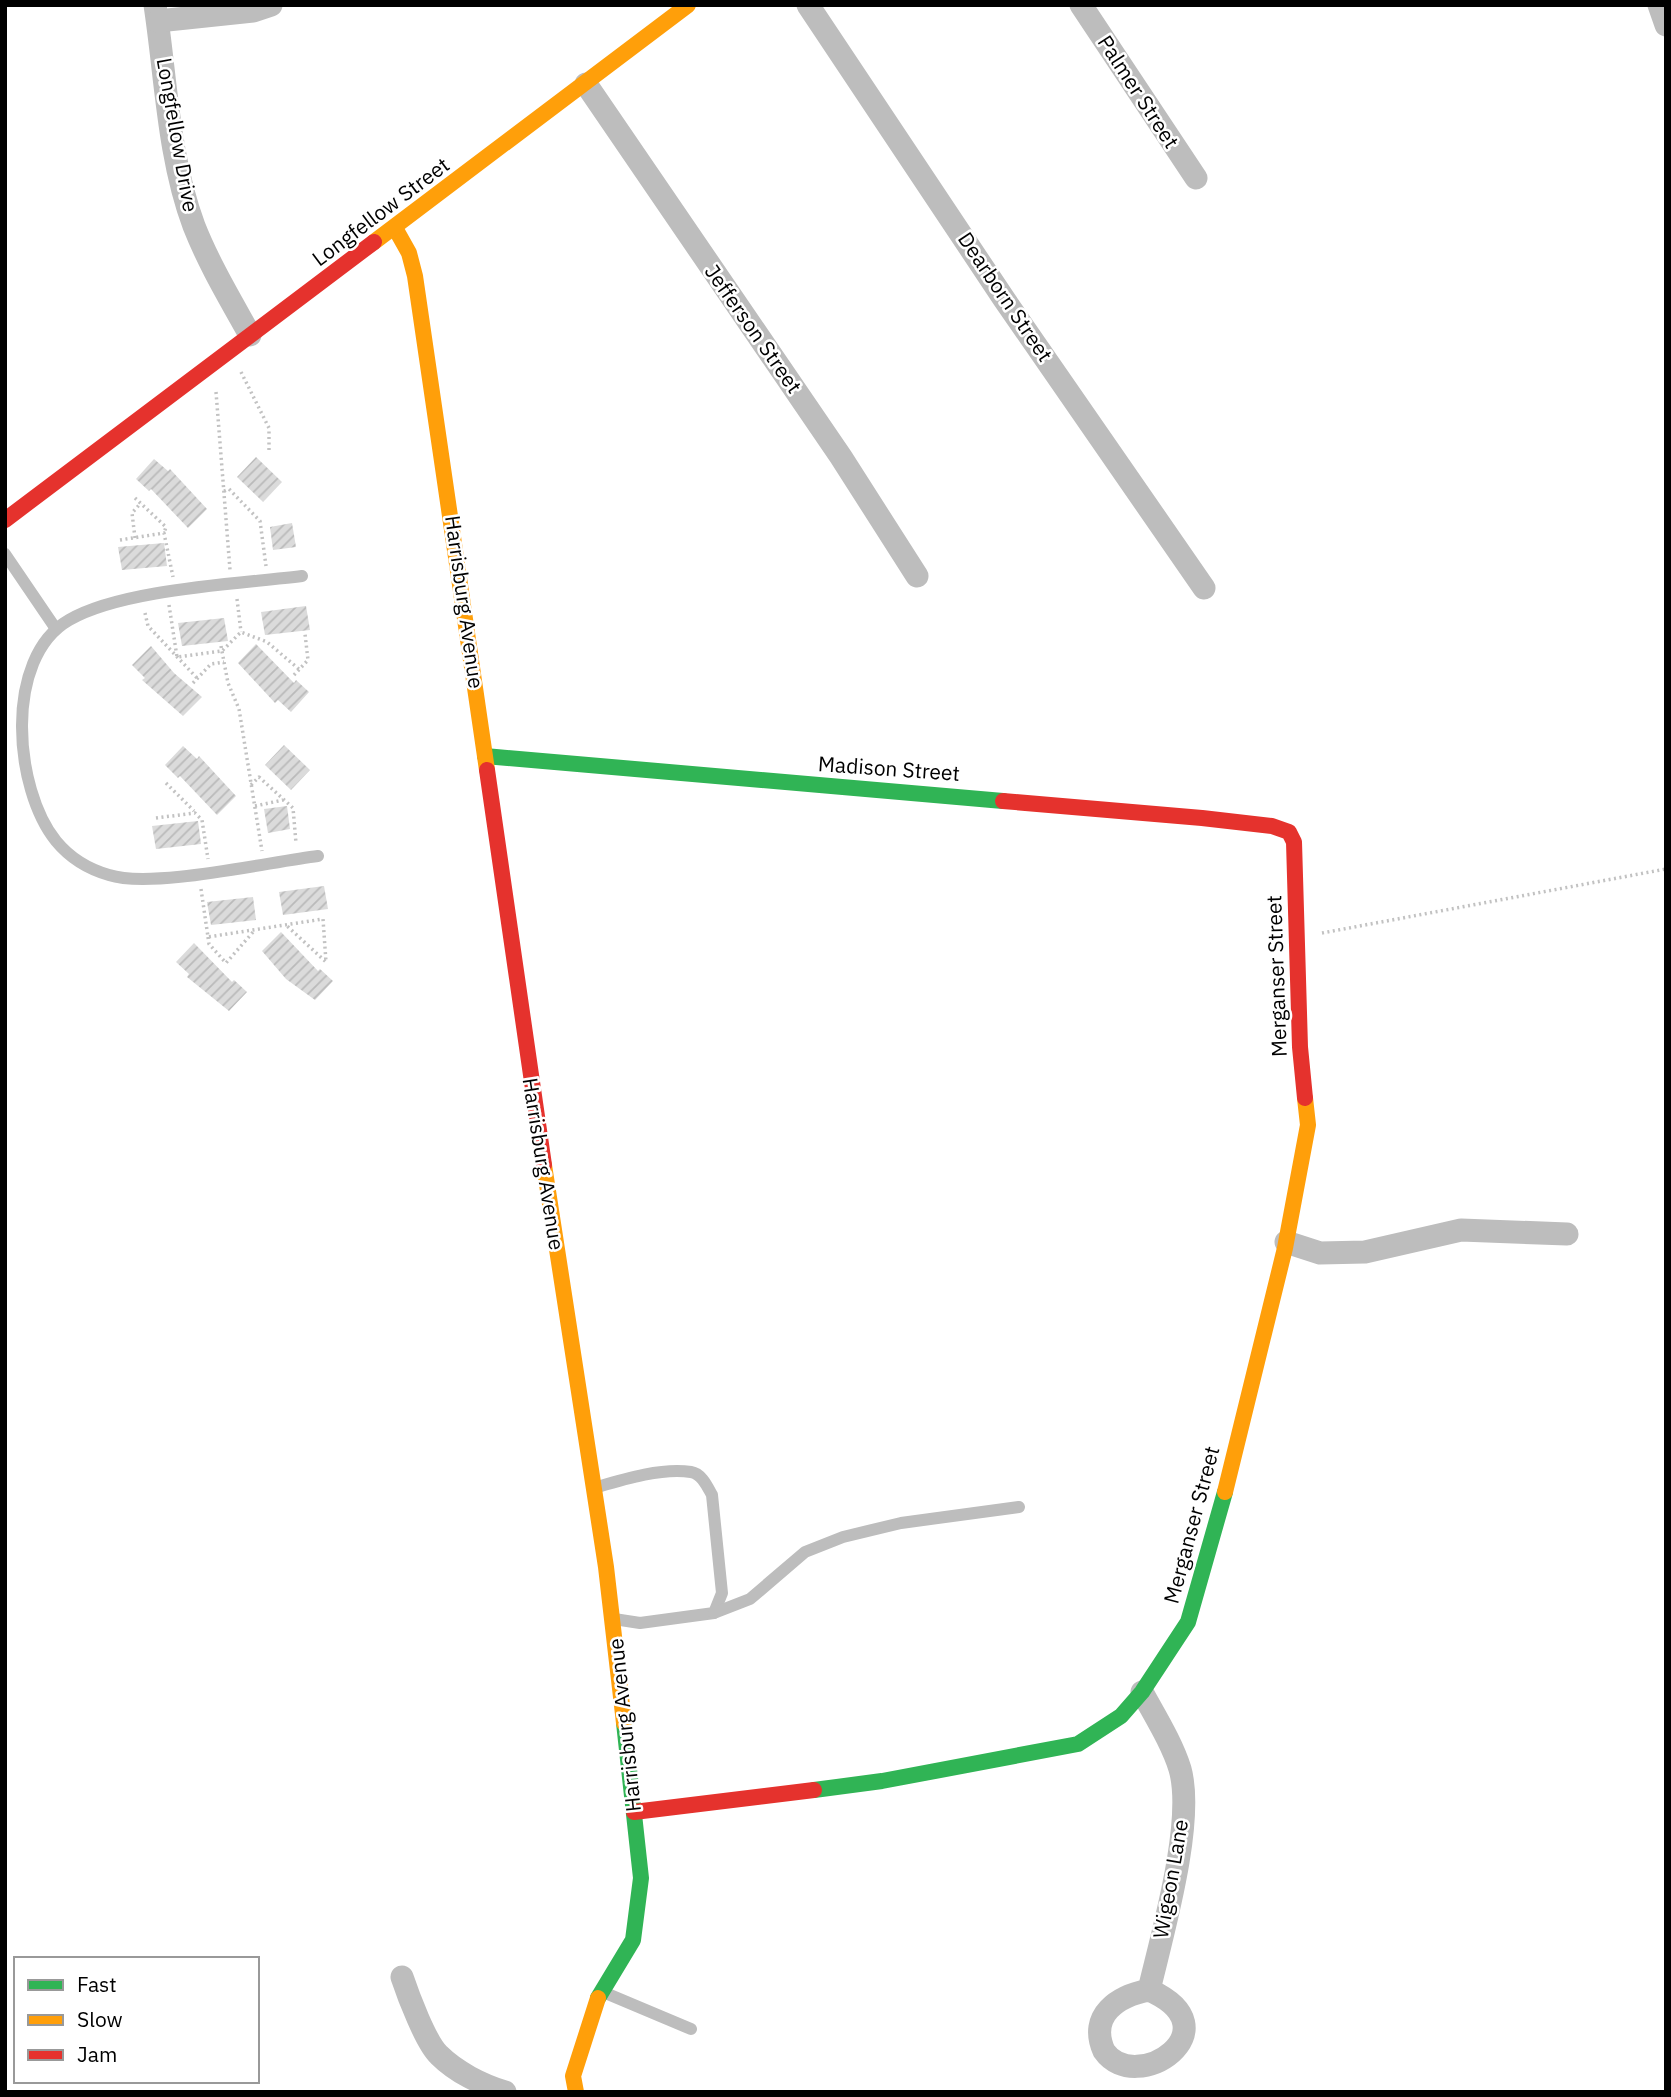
<svg xmlns="http://www.w3.org/2000/svg" width="1671" height="2097" font-family="'IBM Plex Sans',sans-serif">
  <defs>
    <pattern id="building-hatch" width="6" height="6" patternUnits="userSpaceOnUse" patternTransform="scale(1.75)"><rect width="6" height="6" fill="#dbdbdb"/><path d="M-1 1l2-2M0 6l6-6M5 7l2-2" fill="none" stroke="#bababa"/></pattern>
  </defs>
  <rect width="100%" height="100%" fill="#fff"/>
  <g fill="url(#building-hatch)">
    <path d="M256 457 282 482 263 502 237 477Z"/>
    <path d="M154 459 168 471 170 469 207 509 188 528 151 489 149 491 136 479Z"/>
    <path d="M292 523 296 547 273 550 270 527Z"/>
    <path d="M164 543 167 566 122 570 118 547Z"/>
    <path d="M306 606 310 630 265 635 261 612Z"/>
    <path d="M224 618 228 641 182 646 178 623Z"/>
    <path d="M256 644 294 683 296 680 309 692 291 712 278 700 275 703 238 663Z"/>
    <path d="M151 646 174 673 202 697 183 716 142 680 145 678 132 665Z"/>
    <path d="M284 745 310 770 291 790 265 765Z"/>
    <path d="M183 746 197 759 199 756 236 796 217 815 180 776 178 778 165 765Z"/>
    <path d="M287 806 290 829 268 833 264 809Z"/>
    <path d="M198 821 201 844 156 849 152 826Z"/>
    <path d="M324 886 328 909 283 915 279 892Z"/>
    <path d="M253 897 256 920 211 925 207 902Z"/>
    <path d="M281 932 318 971 320 969 333 981 315 1000 286 979 262 951Z"/>
    <path d="M194 943 232 982 234 980 247 992 229 1011 187 977 189 974 176 962Z"/>
  </g>
  <g fill="none" stroke-linecap="round" stroke-linejoin="round">
    <g stroke="#c2c2c2" stroke-width="3.5" stroke-dasharray="2 3.5" stroke-linecap="butt">
      <path d="M241 372 269 428V452"/>
      <path d="M216 392 230 570"/>
      <path d="M224 491 229 489 260 521 266 566"/>
      <path d="M135 498 166 527 164 533"/>
      <path d="M135 538 132 513 141 503"/>
      <path d="M120 540 164 533 173 577"/>
      <path d="M237 599 241 632"/>
      <path d="M169 605 177 657 222 651 241 632 267 642 300 670"/>
      <path d="M145 613 148 626 197 678"/>
      <path d="M221 646 228 683 239 709 262 851"/>
      <path d="M294 675 308 660 305 634"/>
      <path d="M193 683 211 664 224 662"/>
      <path d="M166 783 194 811"/>
      <path d="M251 785 259 777 293 808 296 843"/>
      <path d="M255 806 283 800"/>
      <path d="M156 818 195 813 202 820 208 859"/>
      <path d="M201 889 208 937 323 919 326 962 286 925"/>
      <path d="M1322 933 1666 869"/>
      <path d="M208 937 209 944 226 963 254 931"/>
    </g>
    <g stroke="#bdbdbd" stroke-width="12">
      <path d="M5 554 56 629"/>
      <path d="M302 576C238 584 122 589 69 620 3 658 14 789 56 841 70 858 88 869 109 875 152 889 268 862 318 856"/>
      <path d="M594 1488C621 1480 662 1467 691 1472 702 1474 707 1486 712 1495L722 1593 714 1613 640 1623 614 1619"/>
      <path d="M714 1613 750 1599 805 1552 843 1537 901 1523 1019 1507"/>
      <path d="M603 1992 691 2029"/>
    </g>
    <g stroke="#bdbdbd" stroke-width="23">
      <path d="M155 5C166 77 168 157 194 226 209 264 230 299 250 335"/>
      <path d="M808 5 1004 299 1204 588"/>
      <path d="M1081 5 1196 178"/>
      <path d="M1659 5 1666 25"/>
      <path d="M158 21 253 11 271 5"/>
      <path d="M586 84 841 457 917 576"/>
      <path d="M1286 1242 1320 1253 1365 1252 1461 1230 1567 1234"/>
      <path d="M1142 1692C1155 1716 1172 1743 1180 1769 1195 1822 1162 1935 1149 1990 1118 1996 1088 2015 1104 2051 1136 2097 1237 2029 1149 1990"/>
      <path d="M402 1977C408 1995 426 2043 439 2055 456 2072 482 2085 505 2092"/>
    </g>
    <g stroke="#30b455" stroke-width="16">
      <path d="M485 756 1003 801"/>
      <path d="M814 1790 882 1781 1078 1744 1121 1716 1142 1692 1188 1622 1225 1492"/>
      <path d="M598 1998 633 1940 641 1878 624 1723"/>
    </g>
    <g stroke="#ff9f0a" stroke-width="16">
      <path d="M395 228 409 253 415 276 487 770"/>
      <path d="M374 242 688 5"/>
      <path d="M544 1165 606 1567 624 1723"/>
      <path d="M1225 1492 1285 1248 1308 1125 1305 1098"/>
      <path d="M576 2092 573 2076 598 1998"/>
    </g>
    <g stroke="#e5322d" stroke-width="16">
      <path d="M5 520 374 242"/>
      <path d="M487 770 544 1165"/>
      <path d="M1003 801 1202 818 1272 826 1289 832 1294 842 1300 1047 1305 1098"/>
      <path d="M634 1812 814 1790"/>
    </g>
  </g>
  <g text-anchor="middle" stroke-width="5" stroke-linejoin="round" paint-order="stroke">
    <g font-size="21" fill="#000" stroke="#fff">
      <text transform="translate(1138 92) rotate(57)" y="7">Palmer Street</text>
      <text transform="translate(177 135) rotate(80)" y="7">Longfellow Drive</text>
      <text transform="translate(381 212) rotate(-37)" y="7">Longfellow Street</text>
      <text transform="translate(1005 297) rotate(56)" y="7">Dearborn Street</text>
      <text transform="translate(753 329) rotate(55)" y="7">Jefferson Street</text>
      <text transform="translate(464 602) rotate(82)" y="7">Harrisburg Avenue</text>
      <text transform="translate(889 769) rotate(4)" y="7">Madison Street</text>
      <text transform="translate(1277 976) rotate(-92)" y="7">Merganser Street</text>
      <text transform="translate(543 1164) rotate(81)" y="7">Harrisburg Avenue</text>
      <text transform="translate(1192 1525) rotate(-75)" y="7">Merganser Street</text>
      <text transform="translate(625 1725) rotate(-96)" y="7">Harrisburg Avenue</text>
      <text transform="translate(1171 1879) rotate(-80)" y="7">Wigeon Lane</text>
    </g>
  </g>
  <rect width="1671" height="2097" fill="none" stroke="#000000" stroke-width="14"/>
  <rect x="14" y="1957" width="245" height="126" fill="#ffffff" stroke="#999999" stroke-width="2"/>
  <rect x="28" y="1980" width="35" height="10" fill="#30b455" stroke="#999999" stroke-width="2"/>
  <text x="77" y="1992" font-size="21" fill="#000000">Fast</text>
  <rect x="28" y="2015" width="35" height="10" fill="#ff9f0a" stroke="#999999" stroke-width="2"/>
  <text x="77" y="2027" font-size="21" fill="#000000">Slow</text>
  <rect x="28" y="2050" width="35" height="10" fill="#e5322d" stroke="#999999" stroke-width="2"/>
  <text x="77" y="2062" font-size="21" fill="#000000">Jam</text>
</svg>
